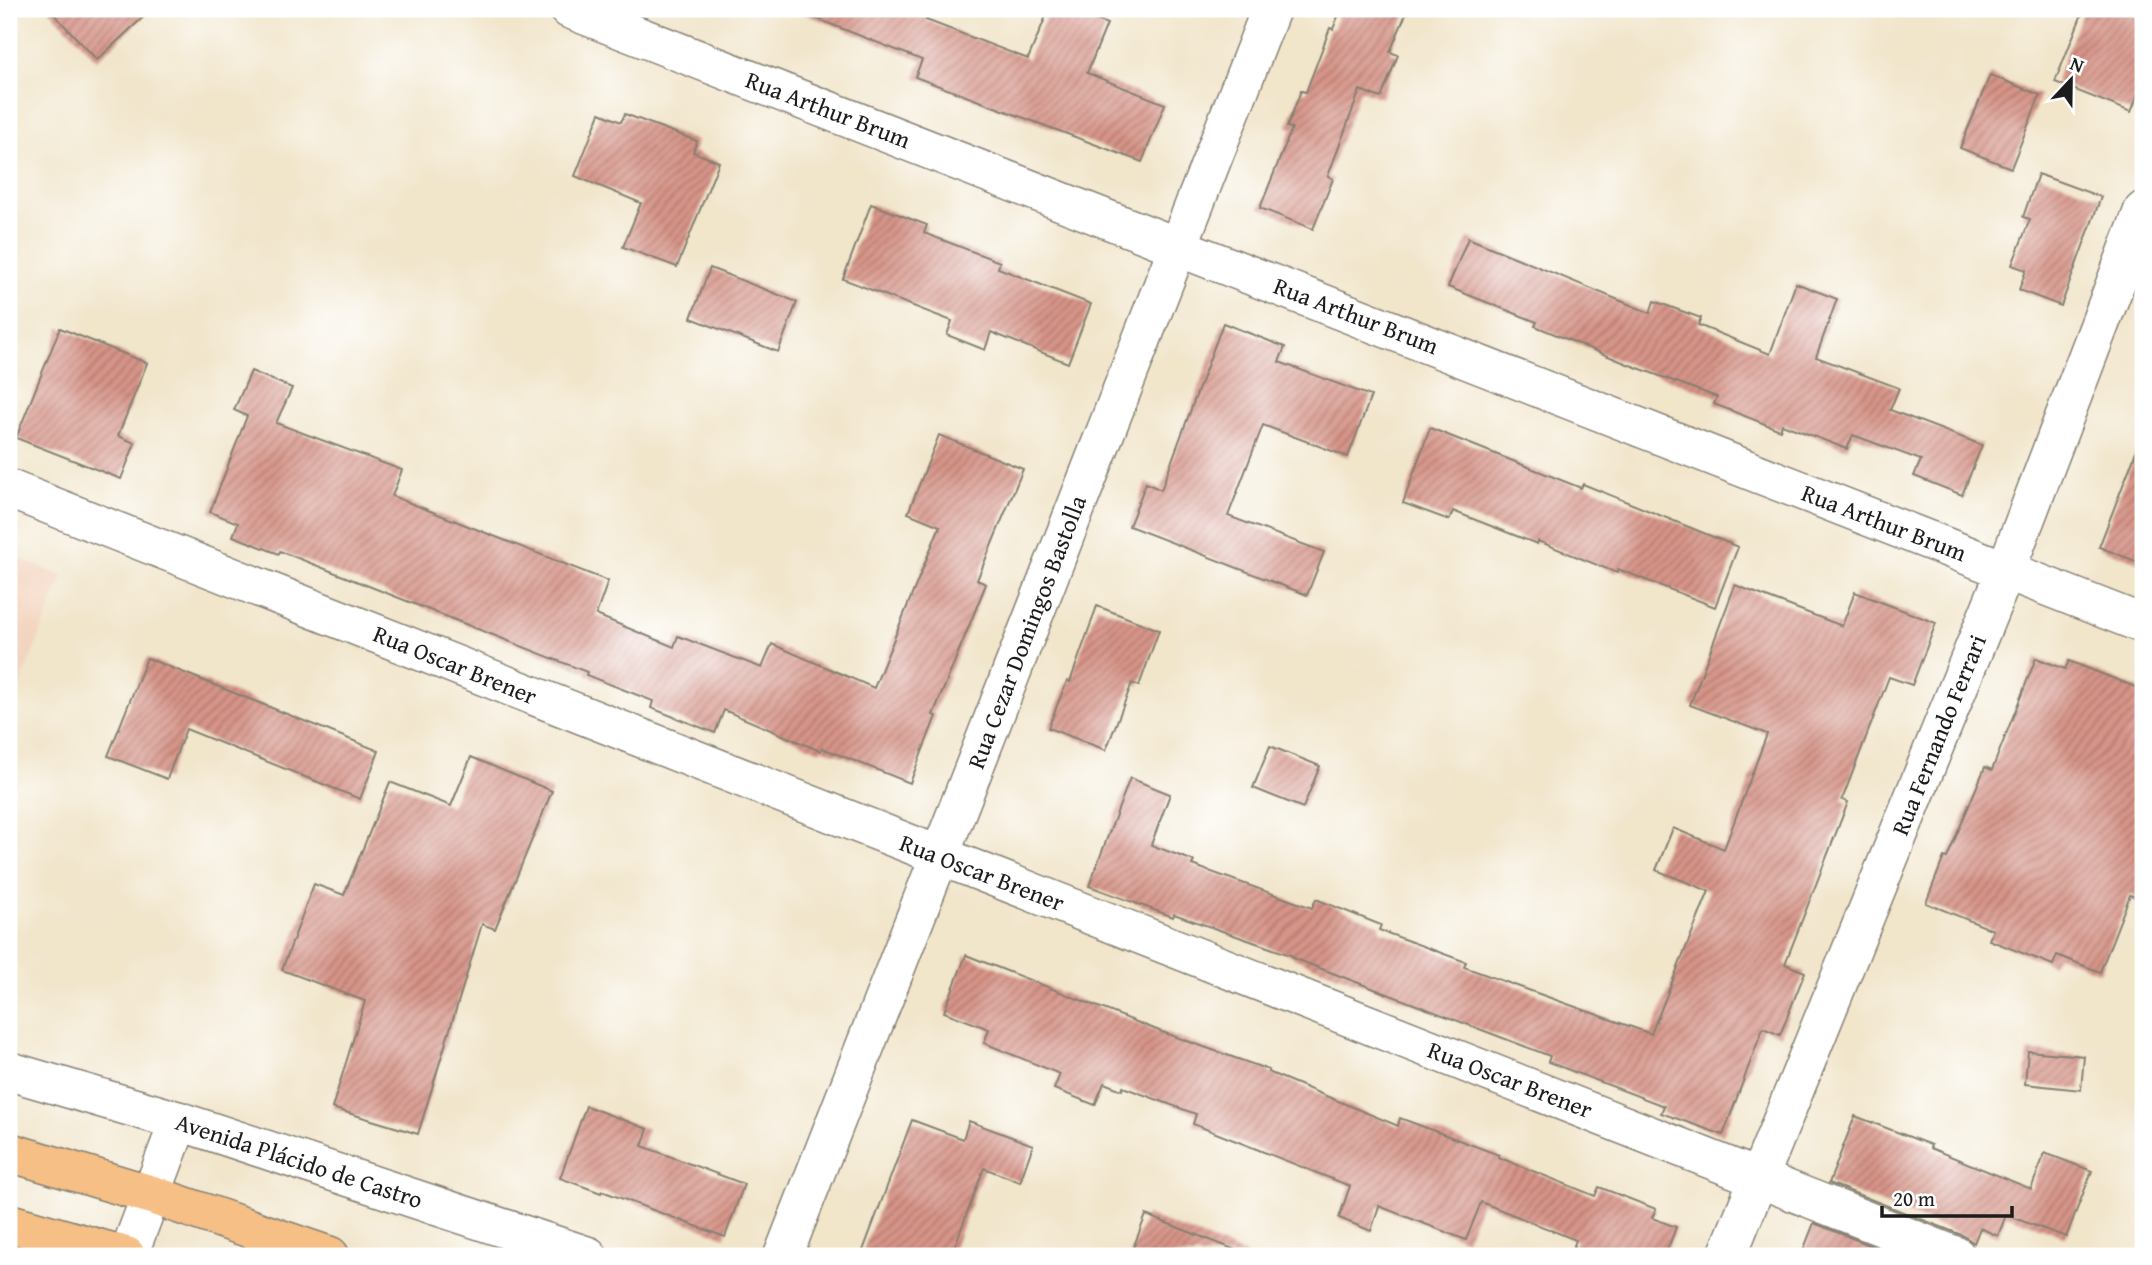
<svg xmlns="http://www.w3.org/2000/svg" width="2152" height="1265" font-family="'Gentium Book Plus',serif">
  <defs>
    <pattern id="building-hatch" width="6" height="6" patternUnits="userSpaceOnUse" patternTransform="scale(1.75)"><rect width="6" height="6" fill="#d79488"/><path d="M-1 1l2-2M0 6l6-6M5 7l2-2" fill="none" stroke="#ae786e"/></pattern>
  </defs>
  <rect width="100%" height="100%" fill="#fff"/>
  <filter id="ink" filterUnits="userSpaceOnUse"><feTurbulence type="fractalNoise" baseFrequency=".0143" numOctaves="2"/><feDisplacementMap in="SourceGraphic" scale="14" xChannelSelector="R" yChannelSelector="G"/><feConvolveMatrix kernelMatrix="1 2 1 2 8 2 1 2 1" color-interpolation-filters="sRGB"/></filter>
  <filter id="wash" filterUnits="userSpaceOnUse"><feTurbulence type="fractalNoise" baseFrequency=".00686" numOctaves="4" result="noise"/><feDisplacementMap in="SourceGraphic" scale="28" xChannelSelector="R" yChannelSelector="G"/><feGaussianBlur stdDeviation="1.57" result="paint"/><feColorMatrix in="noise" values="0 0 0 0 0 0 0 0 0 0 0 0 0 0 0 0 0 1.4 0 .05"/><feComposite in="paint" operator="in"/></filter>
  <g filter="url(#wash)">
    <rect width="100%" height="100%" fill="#f1e5ca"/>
    <path fill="#f3d4be" d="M9 555 63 576 9 713Z"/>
    <g id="blocks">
      <g fill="url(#building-hatch)">
        <path d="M49 9H152L97 60Z"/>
        <path d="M798 9H931L926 20 1028 59 1049 9H1071L1107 24 1087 73 1165 104 1142 162 915 77 922 60 797 11Z"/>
        <path d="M1341 9H1408L1390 52 1398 55 1381 98 1360 90 1328 176 1333 179 1313 229 1260 208 1292 128 1287 127 1301 91 1306 92 1330 28 1333 29Z"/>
        <path d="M2084 9H2143V81L2131 112 2055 82Z"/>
        <path d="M1990 75 2040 95 2011 168 1960 148Z"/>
        <path d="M600 113 621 122 625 114 697 141 693 152 719 162 677 267 623 247 641 203 575 176Z"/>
        <path d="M2038 174 2101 197 2061 306 2019 290 2026 270 2012 265 2030 219 2023 217Z"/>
        <path d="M871 204 927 225 924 233 1000 262 998 268 1091 304 1068 363 991 332 985 350 947 335 952 321 843 279Z"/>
        <path d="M1468 238 1650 313 1654 301 1701 318 1698 325 1770 354 1796 283 1837 299 1816 357 1899 388 1890 410 1982 445 1962 495 1914 476 1921 460 1853 435 1847 449 1782 424 1780 430 1714 404 1717 397 1630 365 1535 326 1537 322 1448 287Z"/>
        <path d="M710 268 797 302 778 352 691 318Z"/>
        <path d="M1223 323 1285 347 1279 362 1371 396 1348 457 1263 425 1228 516 1324 552 1307 595 1129 526 1146 483 1161 490Z"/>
        <path d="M60 328 147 363 118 436 135 443 121 479 16 438Z"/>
        <path d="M251 371 292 388 276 423 402 470 392 496 608 581 596 615 674 647 678 636 762 668 772 644 874 688 940 526 908 513 939 435 1023 469 977 580 986 584 933 715 936 716 910 783 822 748 820 751 724 710 715 733 651 708 653 701 586 675 587 672 280 551 279 554 233 536 238 523 210 512 247 416 234 410Z"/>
        <path d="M1430 428 1581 488 1583 484 1738 547 1715 607 1618 569 1617 573 1538 541 1537 544 1453 511 1449 520 1403 503Z"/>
        <path d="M2141 439 2143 440V564L2099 547Z"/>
        <path d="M1735 585 1842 626 1855 592 1936 623 1912 685 1889 677 1842 800 1848 802 1785 964 1805 972 1780 1035 1763 1028 1723 1135 1661 1113 1664 1106 1548 1062 1550 1056 1343 977 1293 958V956L1174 914 1173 917 1089 886 1130 778 1170 794 1151 845 1194 861 1192 865 1312 908 1316 899 1381 925 1379 930 1466 962 1464 967 1651 1034 1709 891 1656 870 1673 828 1724 849 1767 734 1690 705Z"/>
        <path d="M1097 606 1159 630 1139 686 1132 683 1106 750 1048 728 1067 681 1070 682Z"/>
        <path d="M147 658 379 751 360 799 186 729 167 779 108 756Z"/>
        <path d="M2036 658 2065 669 2069 661 2143 690V900L2130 895 2100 972 2057 955 2053 965 1989 940 1993 930 1926 903 1944 857 1947 858 1985 767 1992 770Z"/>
        <path d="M1270 746 1320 766 1303 808 1253 788Z"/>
        <path d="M471 757 552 791 495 929 482 924 418 1134 332 1108 365 1001 282 970 314 884 344 895 390 782 451 806Z"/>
        <path d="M966 955 1162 1032 1269 1070 1268 1072 1398 1126 1400 1118 1499 1155 1498 1157 1595 1196 1599 1187 1656 1209 1652 1218 1676 1227 1665 1256H1570L1576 1240 1481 1202 1466 1240 1379 1206 1371 1231 1339 1218 1350 1186 1193 1124 1196 1114 1123 1087 1122 1090 1104 1083 1095 1105 1054 1089 1060 1074 984 1043 989 1029 944 1012Z"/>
        <path d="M2028 1051 2084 1056 2081 1090 2025 1084Z"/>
        <path d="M586 1106 648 1129 642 1146 744 1184 725 1237 602 1191 601 1193 560 1178Z"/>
        <path d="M1855 1116 1931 1145 1930 1148 2031 1189 2045 1153 2092 1171 2066 1237 2006 1215 1998 1236 1980 1228 1974 1243 1964 1236 1829 1183Z"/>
        <path d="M912 1120 963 1139 969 1121 1033 1145 1020 1182 984 1168 951 1256H861Z"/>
        <path d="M1146 1215 1246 1254 1245 1256H1130Z"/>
        <path d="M1814 1223 1897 1256H1801Z"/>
      </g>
    </g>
  </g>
  <g filter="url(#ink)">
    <use href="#blocks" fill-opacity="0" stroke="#868073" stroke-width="2"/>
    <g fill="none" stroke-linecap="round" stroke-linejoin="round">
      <defs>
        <g id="minor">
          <path d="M569 9 2143 624"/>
          <path d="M9 489 1956 1256"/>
          <path d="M9 1071 179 1121 588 1256"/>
          <path d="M128 1256 179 1121"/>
          <path d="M783 1256 1271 9"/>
          <path d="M1727 1256 2006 570 2143 211"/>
        </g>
        <g id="major">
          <path d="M9 1152 152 1195 330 1256"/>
          <path d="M9 1223 126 1256"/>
        </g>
      </defs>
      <use href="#minor" stroke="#868073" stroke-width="41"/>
      <use href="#major" stroke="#868073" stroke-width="41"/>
      <use href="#minor" stroke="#fff" stroke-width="38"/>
      <use href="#major" stroke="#f5bf86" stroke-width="38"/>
    </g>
  </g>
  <g text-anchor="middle" stroke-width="7" stroke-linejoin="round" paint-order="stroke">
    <g font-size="24" fill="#1c1c1c" stroke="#fff">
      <text transform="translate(828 110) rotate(21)" y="8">Rua Arthur Brum</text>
      <text transform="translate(1356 316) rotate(21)" y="8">Rua Arthur Brum</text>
      <text transform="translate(1884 523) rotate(21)" y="8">Rua Arthur Brum</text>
      <text transform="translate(1027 632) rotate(-69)" y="8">Rua Cezar Domingos Bastolla</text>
      <text transform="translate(455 665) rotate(22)" y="8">Rua Oscar Brener</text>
      <text transform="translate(1939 735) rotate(-68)" y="8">Rua Fernando Ferrari</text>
      <text transform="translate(982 873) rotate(21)" y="8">Rua Oscar Brener</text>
      <text transform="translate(1510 1080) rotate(21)" y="8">Rua Oscar Brener</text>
      <text transform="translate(299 1161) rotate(18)" y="8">Avenida Plácido de Castro</text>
    </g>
  </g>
  <rect width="2152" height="1265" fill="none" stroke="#fff" stroke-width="35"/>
  <g transform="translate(2071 80) rotate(22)" stroke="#ffffff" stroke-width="5" paint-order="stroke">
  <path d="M0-5L12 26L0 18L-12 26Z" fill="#1c1c1c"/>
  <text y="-10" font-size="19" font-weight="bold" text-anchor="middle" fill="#1c1c1c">N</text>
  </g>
  <path d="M1882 1206v10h130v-10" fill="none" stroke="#1c1c1c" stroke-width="3.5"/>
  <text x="1893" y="1206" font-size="21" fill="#1c1c1c" stroke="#ffffff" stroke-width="5" paint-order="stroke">20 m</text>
</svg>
